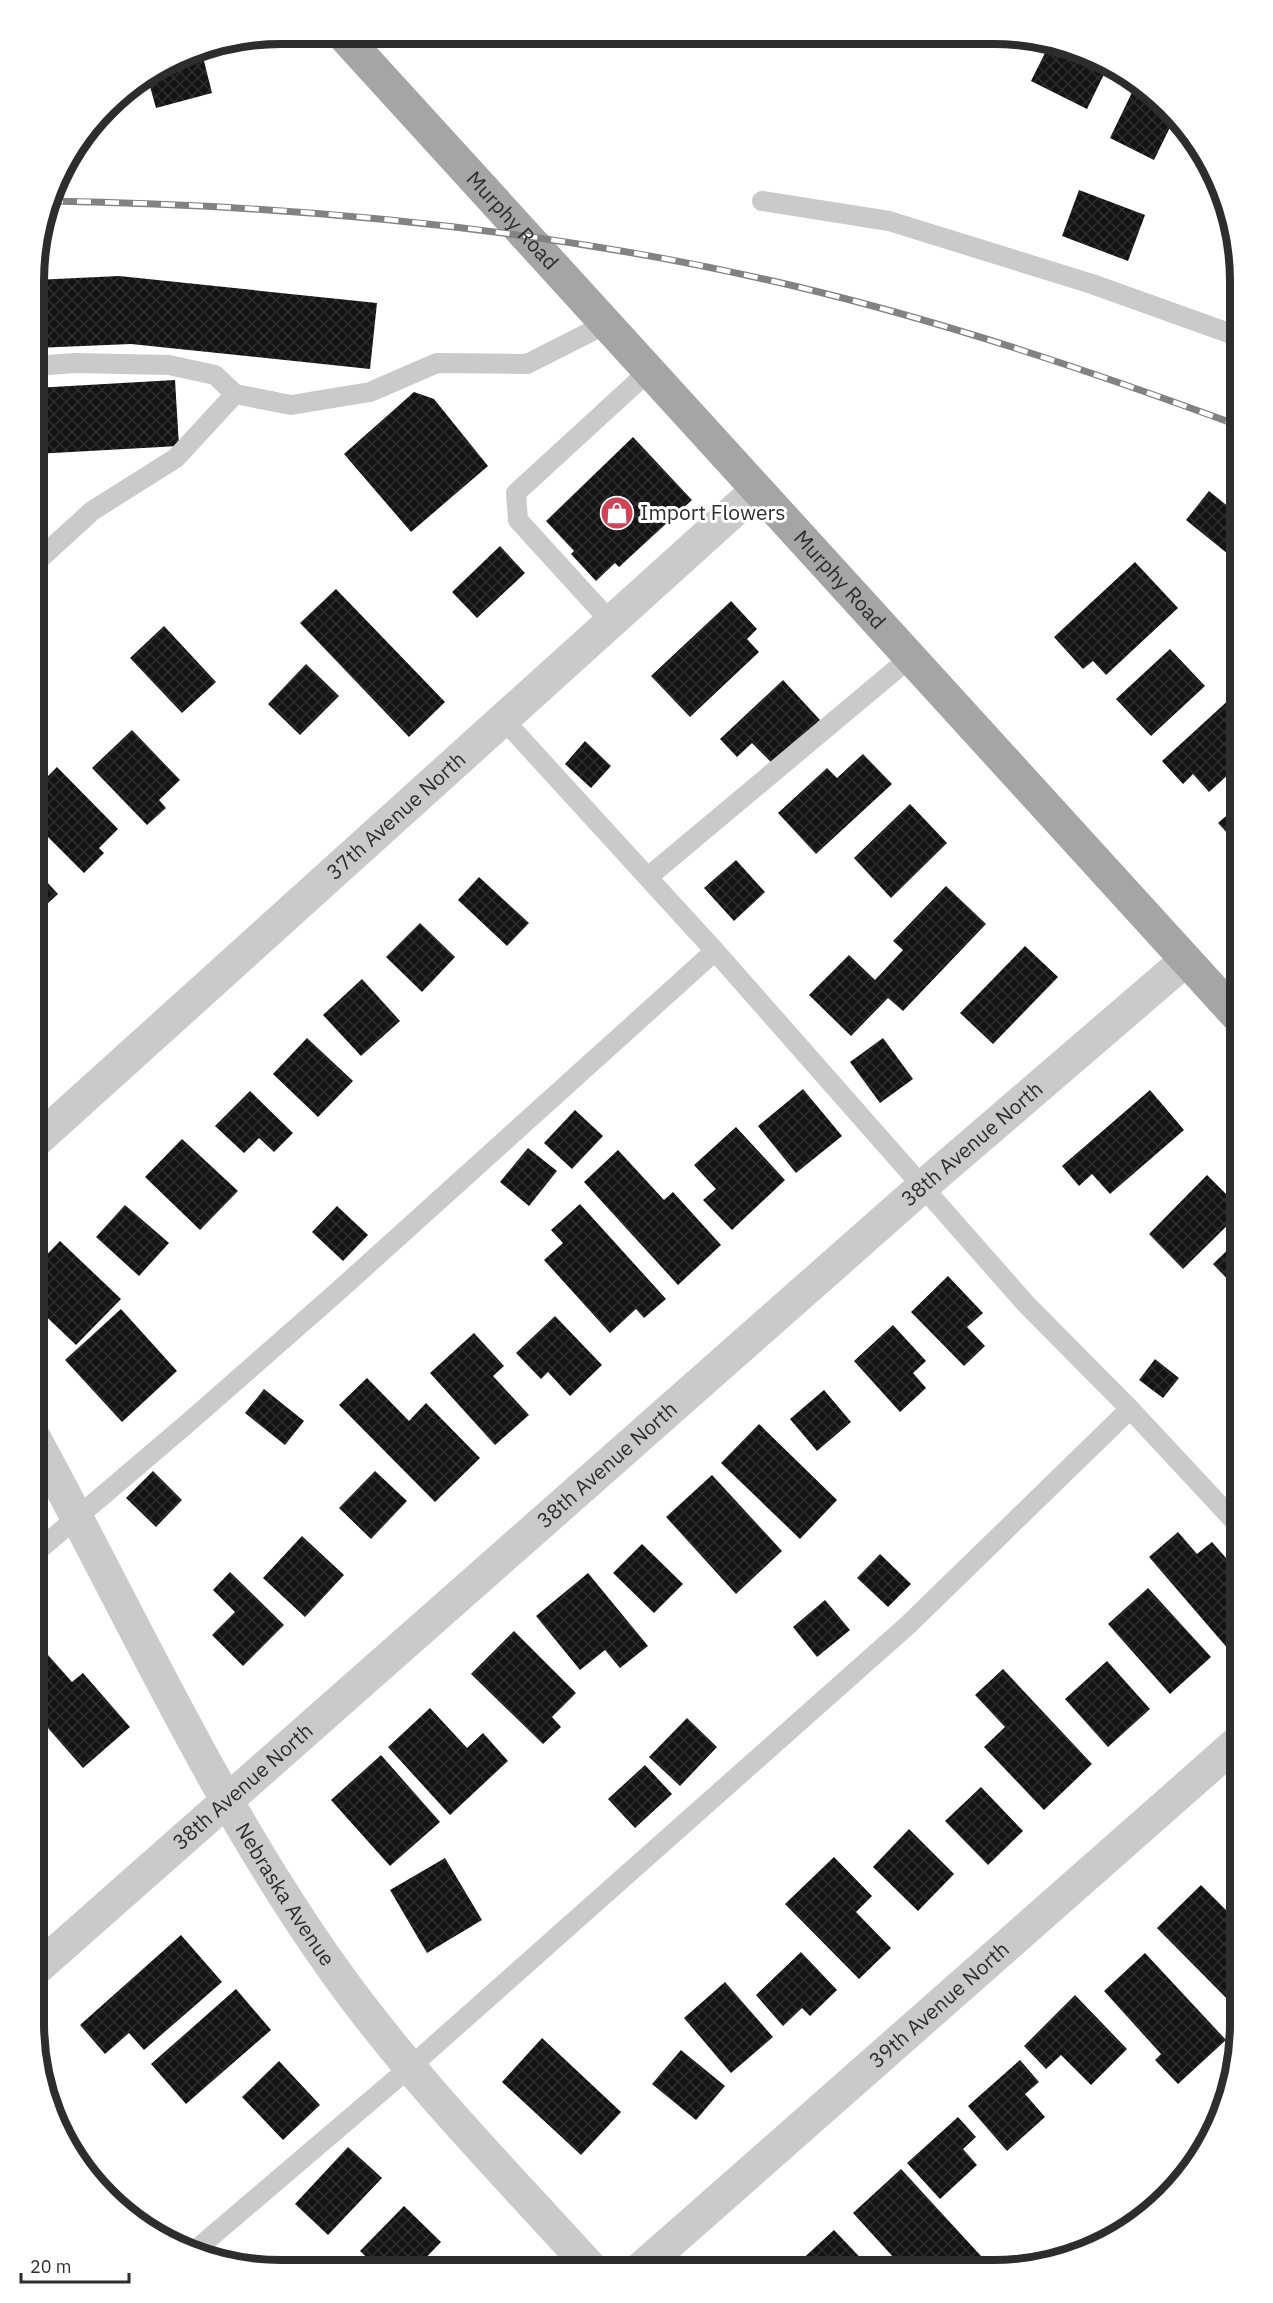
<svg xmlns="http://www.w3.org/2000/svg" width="1273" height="2303" font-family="'IBM Plex Sans',sans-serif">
  <defs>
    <pattern id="building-cross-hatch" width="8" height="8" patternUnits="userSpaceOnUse" patternTransform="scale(1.5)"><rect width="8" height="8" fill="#141414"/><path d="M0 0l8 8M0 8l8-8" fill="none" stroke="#2e2e2e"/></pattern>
  </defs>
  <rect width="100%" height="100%" fill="#fff"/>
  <g fill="url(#building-cross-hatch)">
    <path d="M1051 41 1102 58 1109 64 1087 109 1031 81Z"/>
    <path d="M201 49 212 93 156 108 147 76 186 52Z"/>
    <path d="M1137 82 1155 94 1175 117 1154 160 1110 138Z"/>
    <path d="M116 96 119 113 100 116 103 113Z"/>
    <path d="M1079 190 1145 215 1128 261 1062 236Z"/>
    <path d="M119 276 377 303 370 369 131 344 35 348V280Z"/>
    <path d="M175 380 179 446 35 454V388Z"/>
    <path d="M414 392 434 399 488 466 411 532 344 454Z"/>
    <path d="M633 437 692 500 619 567 615 563 596 581 571 554 574 551 546 521Z"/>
    <path d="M1209 491 1240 516V539L1228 554 1186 520Z"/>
    <path d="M500 546 525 573 477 618 452 592Z"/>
    <path d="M1135 562 1178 608 1106 675 1093 661 1083 669 1054 637Z"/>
    <path d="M336 589 445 702 409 737 300 623Z"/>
    <path d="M731 601 757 629 747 639 759 652 690 717 651 676Z"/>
    <path d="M164 626 216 682 182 713 130 658Z"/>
    <path d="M1170 649 1205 686 1151 736 1116 699Z"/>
    <path d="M306 664 339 696 300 735 268 704Z"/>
    <path d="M783 680 820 720 772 763 752 743 737 757 720 739Z"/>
    <path d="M1232 697 1240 706V764L1209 792 1193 774 1183 784 1162 761Z"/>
    <path d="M132 730 180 780 159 800 166 808 147 825 92 768Z"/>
    <path d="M585 741 611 766 591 788 565 764Z"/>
    <path d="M863 754 892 784 816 854 778 813 827 768 837 778Z"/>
    <path d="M57 767 118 829 99 848 104 853 84 873 34 823V772L43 781Z"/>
    <path d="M910 804 947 843 891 898 854 858Z"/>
    <path d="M1240 804V847L1218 823Z"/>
    <path d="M736 860 765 892 734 921 704 888Z"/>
    <path d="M34 868 58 894 34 916Z"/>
    <path d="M479 877 529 923 507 946 458 900Z"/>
    <path d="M946 886 986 924 903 1011 888 998 851 1036 809 995 849 955 875 980 903 950 893 941Z"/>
    <path d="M420 923 455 957 422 992 386 957Z"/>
    <path d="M1025 946 1058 977 993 1044 960 1013Z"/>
    <path d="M362 979 400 1021 361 1056 323 1015Z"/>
    <path d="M307 1038 353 1081 318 1117 273 1074Z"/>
    <path d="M883 1038 913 1079 880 1103 850 1062Z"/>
    <path d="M803 1089 842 1136 796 1173 758 1126Z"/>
    <path d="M1150 1090 1184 1130 1110 1194 1092 1174 1079 1186 1062 1166Z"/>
    <path d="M250 1091 293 1133 274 1152 259 1138 244 1153 215 1126Z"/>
    <path d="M575 1110 603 1136 572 1169 544 1143Z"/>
    <path d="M736 1127 785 1180 732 1230 703 1200 716 1189 694 1165Z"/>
    <path d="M182 1139 238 1191 200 1230 145 1177Z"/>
    <path d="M528 1148 557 1171 529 1206 500 1182Z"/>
    <path d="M618 1150 664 1200 673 1192 721 1245 678 1285 584 1182Z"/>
    <path d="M1207 1175 1240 1208V1213L1183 1269 1149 1234Z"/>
    <path d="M580 1204 666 1299 644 1318 636 1309 610 1333 544 1260 563 1243 551 1230Z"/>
    <path d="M125 1205 169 1243 139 1276 96 1237Z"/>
    <path d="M337 1206 368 1235 343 1261 312 1232Z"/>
    <path d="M1240 1238V1283L1235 1287 1213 1264Z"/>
    <path d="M60 1241 121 1299 76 1345 34 1305V1268Z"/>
    <path d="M948 1276 983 1313 967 1327 985 1346 964 1366 911 1312Z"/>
    <path d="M121 1309 177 1371 122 1422 65 1360Z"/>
    <path d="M555 1316 602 1365 570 1396 548 1372 541 1379 516 1353Z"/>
    <path d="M893 1325 926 1361 913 1373 926 1388 900 1412 854 1361Z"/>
    <path d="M474 1333 504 1366 493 1376 529 1415 495 1445 430 1373Z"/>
    <path d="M1155 1359 1179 1378 1163 1398 1139 1380Z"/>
    <path d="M367 1378 409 1421 426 1403 480 1458 435 1502 339 1405Z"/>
    <path d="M264 1389 304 1421 285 1445 245 1413Z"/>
    <path d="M824 1390 851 1422 817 1451 790 1419Z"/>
    <path d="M759 1424 837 1500 800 1539 721 1463Z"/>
    <path d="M153 1471 182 1500 156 1527 126 1498Z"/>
    <path d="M375 1471 407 1501 371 1539 339 1508Z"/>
    <path d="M712 1475 782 1551 736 1594 666 1517Z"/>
    <path d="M1178 1532 1197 1554 1212 1542 1240 1574V1641L1229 1650 1149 1557Z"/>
    <path d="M302 1536 344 1575 305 1617 263 1578Z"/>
    <path d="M642 1544 683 1584 654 1613 613 1573Z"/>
    <path d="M880 1554 911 1584 888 1607 857 1578Z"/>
    <path d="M230 1572 284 1625 243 1666 212 1635 235 1612 213 1590Z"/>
    <path d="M588 1573 648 1646 620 1668 605 1650 580 1670 536 1616Z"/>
    <path d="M1148 1588 1211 1657 1170 1694 1108 1624Z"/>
    <path d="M825 1600 850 1630 817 1657 793 1627Z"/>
    <path d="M514 1631 576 1693 552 1717 561 1727 543 1744 471 1674Z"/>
    <path d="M33 1638 72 1682 83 1673 130 1727 83 1768 33 1711Z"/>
    <path d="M1107 1661 1150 1709 1108 1747 1065 1699Z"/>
    <path d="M1003 1669 1092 1764 1044 1810 984 1747 1005 1727 975 1695Z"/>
    <path d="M430 1708 467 1748 483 1733 508 1761 450 1815 388 1747Z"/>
    <path d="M687 1718 717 1747 680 1786 649 1757Z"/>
    <path d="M33 1745 48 1762 33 1774Z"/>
    <path d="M381 1755 440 1822 390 1866 331 1800Z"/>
    <path d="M645 1765 672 1794 635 1828 608 1799Z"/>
    <path d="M981 1787 1023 1831 988 1865 945 1821Z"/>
    <path d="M909 1829 954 1874 918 1911 873 1867Z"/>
    <path d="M834 1857 872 1896 856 1912 891 1948 859 1979 785 1904Z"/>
    <path d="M445 1858 482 1920 427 1953 390 1890Z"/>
    <path d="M1239 1874V1897L1228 1885Z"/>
    <path d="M1201 1885 1239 1923V2011L1157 1928Z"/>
    <path d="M181 1935 222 1982 144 2050 129 2033 105 2054 80 2025Z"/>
    <path d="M801 1952 837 1990 810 2016 802 2008 783 2026 756 1995Z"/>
    <path d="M1145 1953 1226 2040 1178 2084 1155 2060 1161 2054 1104 1991Z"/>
    <path d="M725 1982 773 2037 731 2073 684 2018Z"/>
    <path d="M236 1989 271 2030 186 2104 151 2064Z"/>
    <path d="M1075 1995 1127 2049 1091 2085 1061 2055 1046 2069 1024 2046Z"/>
    <path d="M542 2038 621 2112 581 2155 502 2082Z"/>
    <path d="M681 2050 725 2086 696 2120 652 2084Z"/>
    <path d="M1020 2060 1039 2082 1025 2094 1045 2117 1007 2151 968 2106Z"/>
    <path d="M279 2061 320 2105 283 2140 242 2097Z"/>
    <path d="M958 2117 976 2137 963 2149 977 2165 940 2199 907 2163Z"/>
    <path d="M64 2137 140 2218 137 2221 118 2209 75 2160Z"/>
    <path d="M348 2147 382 2178 328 2235 295 2204Z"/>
    <path d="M901 2169 981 2256 966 2270H905L853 2213Z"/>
    <path d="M404 2206 441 2242 416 2268H378L360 2251Z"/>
    <path d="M834 2230 872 2270 802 2269 797 2264Z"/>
  </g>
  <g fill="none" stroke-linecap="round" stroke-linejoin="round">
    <g stroke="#cacaca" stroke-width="20">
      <path d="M762 201 889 221 1092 284 1240 337"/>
      <path d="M35 366 75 363 169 365 215 375 235 394 291 405 370 392 437 363 527 364 606 324"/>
      <path d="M35 563 92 511 176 458 235 394"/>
      <path d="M611 622 518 520 516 493 649 371"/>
      <path d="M503 719 715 951 1026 1304 1130 1409 1240 1527"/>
      <path d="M648 877 911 657"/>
      <path d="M34 1554 189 1422 336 1293 715 951"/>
      <path d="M192 2253 409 2068 908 1625 1130 1409"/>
    </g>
    <g stroke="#cacaca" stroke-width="33">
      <path id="s1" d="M34 1143 757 490"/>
      <path id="s2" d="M34 1437C132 1617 217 1807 337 1974 413 2080 505 2173 592 2269"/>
      <path id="s3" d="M33 1972 922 1187 1186 960"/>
      <path id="s4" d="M640 2269 1240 1740"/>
    </g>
    <path stroke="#a5a5a5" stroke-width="33" id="s5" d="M341 33 1240 1019"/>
    <defs>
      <path id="rail" d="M49 201C298 205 547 228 790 285 943 321 1093 372 1240 426"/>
    </defs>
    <use href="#rail" stroke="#828282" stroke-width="7"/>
    <use href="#rail" stroke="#fff" stroke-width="4.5" stroke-dasharray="14" stroke-linecap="butt"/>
  </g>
  <defs>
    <symbol id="shop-disc" viewBox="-11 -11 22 22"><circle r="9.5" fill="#d04256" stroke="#fff"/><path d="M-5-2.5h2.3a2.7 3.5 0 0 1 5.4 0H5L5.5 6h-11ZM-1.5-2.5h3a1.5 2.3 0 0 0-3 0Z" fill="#fff"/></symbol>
  </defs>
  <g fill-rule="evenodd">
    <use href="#shop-disc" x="598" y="494" width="38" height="38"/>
  </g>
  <g text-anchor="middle" stroke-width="6" stroke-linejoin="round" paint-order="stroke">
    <g font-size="21" fill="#2d2d2d" stroke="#fff">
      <text dy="7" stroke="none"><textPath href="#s5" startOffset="254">Murphy Road</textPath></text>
      <text dy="7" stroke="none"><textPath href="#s5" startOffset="740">Murphy Road</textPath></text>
      <text dy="7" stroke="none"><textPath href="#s1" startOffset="488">37th Avenue North</textPath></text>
      <text dy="7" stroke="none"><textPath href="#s3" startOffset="1252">38th Avenue North</textPath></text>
      <text dy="7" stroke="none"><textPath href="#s3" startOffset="766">38th Avenue North</textPath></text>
      <text dy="7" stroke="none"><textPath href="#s3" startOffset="280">38th Avenue North</textPath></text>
      <text dy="7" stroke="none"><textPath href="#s2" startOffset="522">Nebraska Avenue</textPath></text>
      <text dy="7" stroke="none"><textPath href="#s4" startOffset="399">39th Avenue North</textPath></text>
    </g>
    <g font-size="21" fill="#2d2d2d" stroke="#fff" text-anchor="start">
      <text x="640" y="520">Import Flowers</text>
    </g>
  </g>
  <path d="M0 0H1273V2303H0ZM281 44H993A237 237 0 0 1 1230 281V2023A237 237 0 0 1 993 2260H281A237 237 0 0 1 44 2023V281A237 237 0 0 1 281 44Z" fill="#fff" fill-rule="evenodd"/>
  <path fill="none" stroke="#2d2d2d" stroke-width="8" d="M281 44H993A237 237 0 0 1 1230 281V2023A237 237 0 0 1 993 2260H281A237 237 0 0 1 44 2023V281A237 237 0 0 1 281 44Z"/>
  <path d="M21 2273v9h108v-9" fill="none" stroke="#2d2d2d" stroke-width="3"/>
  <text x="30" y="2273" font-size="18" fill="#2d2d2d" stroke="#ffffff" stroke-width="4.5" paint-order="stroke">20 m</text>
</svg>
